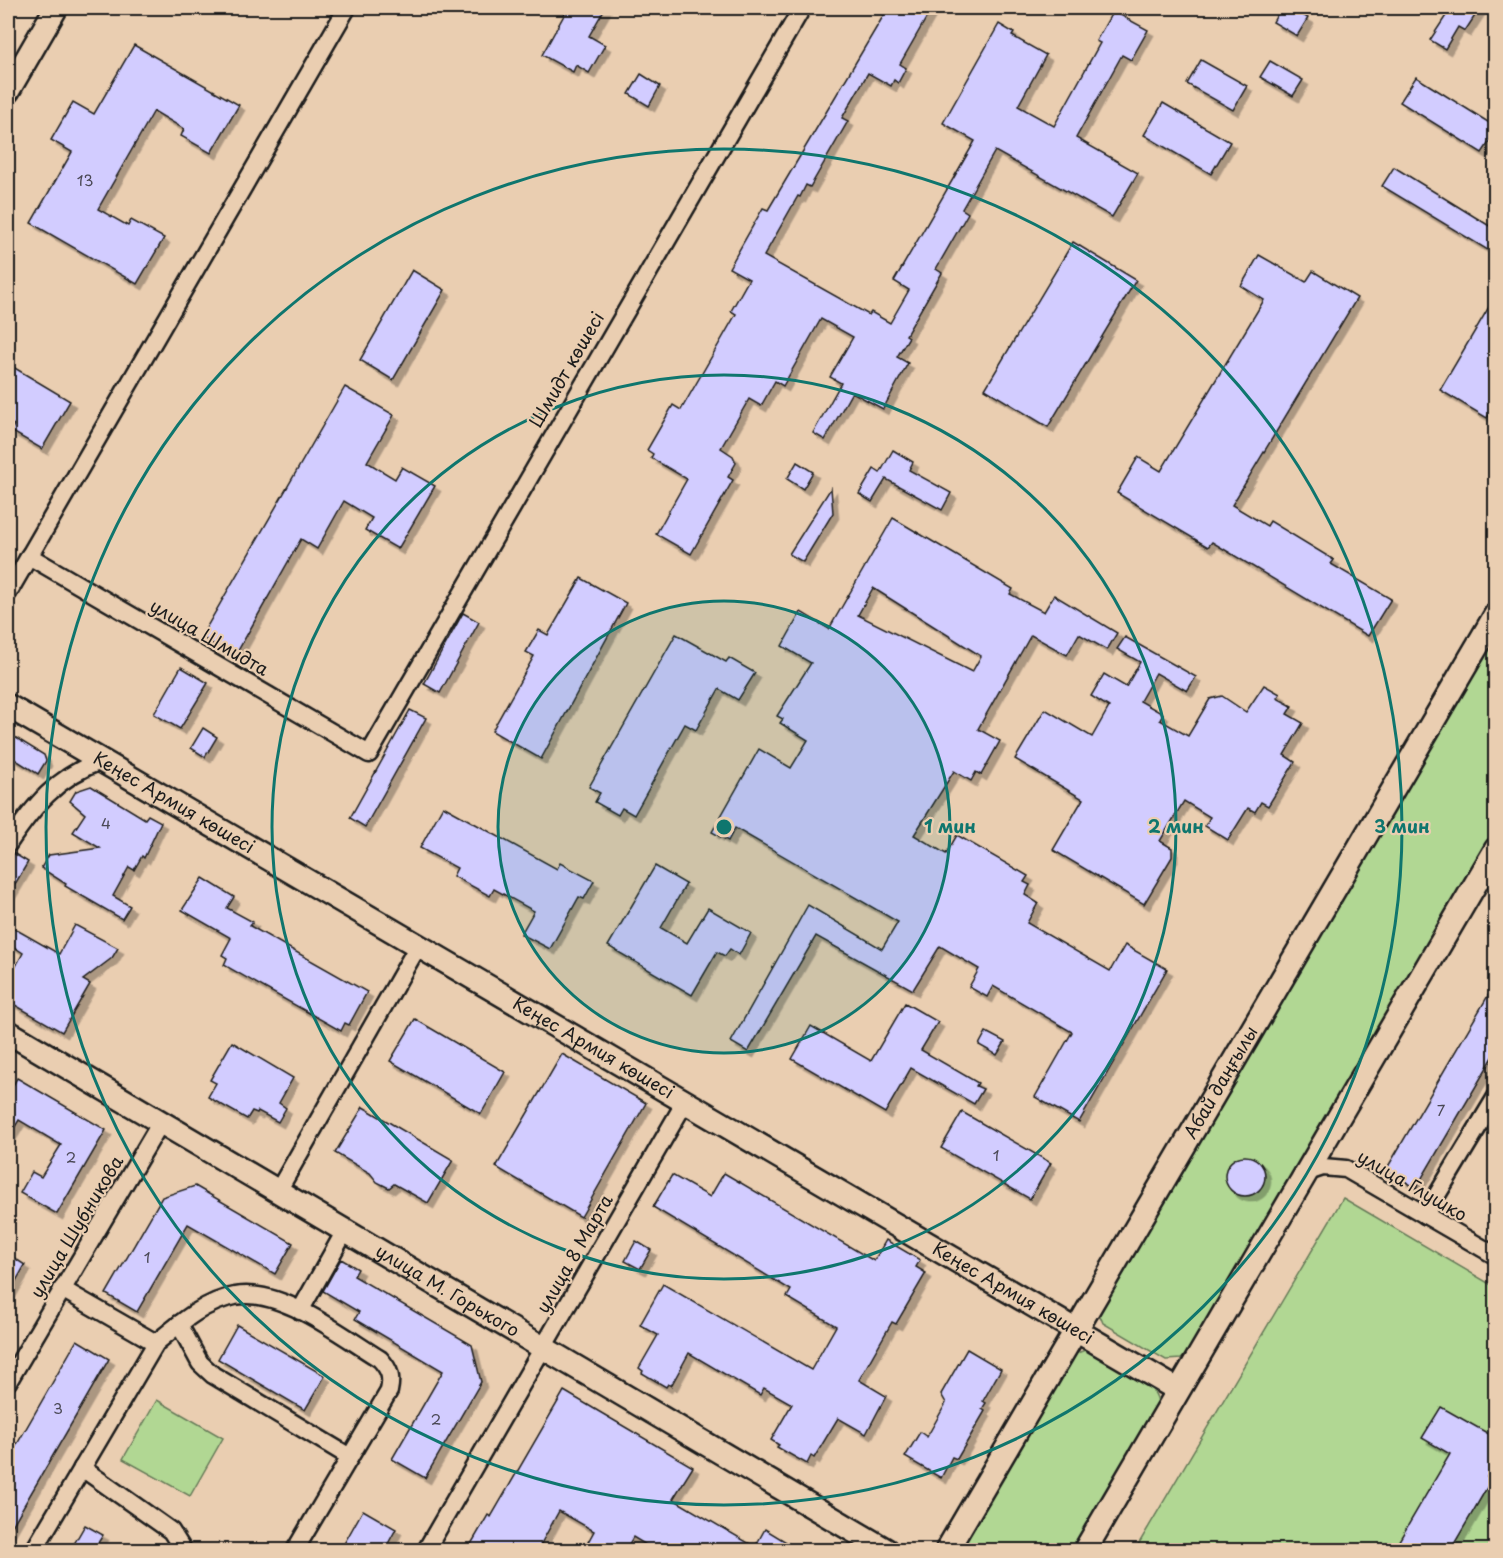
<svg xmlns="http://www.w3.org/2000/svg" width="1503" height="1558" font-family="'Playpen Sans',sans-serif">
  <defs>
    <filter id="shadow"><feDropShadow dx="5.5" dy="5.5" stdDeviation="0" flood-color="#0004"/></filter>
  </defs>
  <rect width="100%" height="100%" fill="#eaceb1"/>
  <filter id="ink" filterUnits="userSpaceOnUse"><feTurbulence type="fractalNoise" baseFrequency=".0167" numOctaves="2"/><feDisplacementMap in="SourceGraphic" scale="12" xChannelSelector="R" yChannelSelector="G"/><feConvolveMatrix kernelMatrix="1 2 1 2 8 2 1 2 1" color-interpolation-filters="sRGB"/></filter>
  <g filter="url(#ink)">
    <g fill="#b1d793" stroke="#667a58" stroke-width="1.5">
      <path d="M1495 629V834L1189 1352 1181 1359 1166 1360 1103 1323 1099 1313Z"/>
      <path d="M1343 1198 1495 1287V1550H1135Z"/>
      <path d="M1085 1350 1094 1351C1112 1362 1161 1383 1158 1406L1074 1550H958L1070 1356Z"/>
      <path d="M157 1400 223 1438 190 1496 123 1459Z"/>
    </g>
    <g fill="#d2ccff" stroke="#1c1c1c" stroke-width="1.5" fill-rule="evenodd" filter="url(#shadow)">
      <path d="M568 8H605L589 36 605 45 589 73 576 65 573 72 542 55Z"/>
      <path d="M888 8H932L900 64 906 68 898 83 894 80 891 86 868 73 842 118 848 121 810 187 806 185 800 197 798 196 764 256 869 315 871 312 890 323 909 290 894 281 975 141 943 123 999 24 1014 33 1012 36 1046 55 1018 106 1054 126 1100 43 1096 41 1113 11 1148 30 1131 60 1122 55 1076 138 1138 173 1112 217 995 151 962 209 968 213 936 269 942 273 906 335 909 337 897 357 908 363 883 409 852 392 825 440 813 433 841 383 830 377 853 337 821 319 783 386 775 381 761 406 749 399 721 448 733 456 736 463 728 477 733 480 691 554 656 534 687 479 651 458 653 454 647 450 673 405 681 410 736 314 731 311 749 279 729 268 763 208 768 210Z"/>
      <path d="M1281 8H1290L1308 18 1297 36 1273 22Z"/>
      <path d="M1451 8H1480L1465 31 1458 27 1445 49 1430 40Z"/>
      <path d="M134 45 239 105 211 153 181 136 184 129 154 111 98 209 128 226 131 220 164 238 137 284 31 223 72 152 51 140 73 102 94 114Z"/>
      <path d="M1201 60 1247 86 1233 110 1187 84Z"/>
      <path d="M1270 61 1303 80 1293 96 1260 77Z"/>
      <path d="M641 74 660 86 649 106 629 94Z"/>
      <path d="M1416 77 1496 127V132L1482 153 1400 102Z"/>
      <path d="M1163 103 1230 142 1211 174 1144 135Z"/>
      <path d="M1394 167 1496 230V255L1382 186Z"/>
      <path d="M1073 242 1136 280 1048 427 985 389Z"/>
      <path d="M1259 255 1306 282 1313 271 1357 298 1232 505 1267 526 1270 521 1334 560 1331 564 1391 599 1368 636 1212 542 1208 547 1117 493 1138 457 1161 471 1264 300 1241 286Z"/>
      <path d="M412 270 445 290 393 380 360 360Z"/>
      <path d="M1496 295V403L1487 418 1440 390Z"/>
      <path d="M8 364 70 401 42 449 11 431 14 425 8 421Z"/>
      <path d="M345 387 394 415 367 462 395 479 402 467 435 486 398 549 365 530 372 518 344 501 317 549 301 539 235 656 201 637Z"/>
      <path d="M893 450 913 462 909 470 951 493 942 510 886 479 872 502 859 494 874 469 880 473Z"/>
      <path d="M797 462 813 472 803 489 787 479Z"/>
      <path d="M831 488 833 513 803 562 789 554Z"/>
      <path d="M893 518 1013 589 1010 594 1044 612 1054 595 1117 633 1107 650 1079 634 1067 655 1031 635 978 729 1000 741 981 775 976 772 971 781 954 771 914 835 946 854 957 835 1028 876 1024 882 1030 885 1025 895 1038 903 1027 923 1110 971 1125 945 1167 969 1079 1122 1035 1097 1072 1032 993 986 987 997 969 987 979 969 940 946 913 990 816 936 748 1052 731 1042 808 905 882 949 898 922 735 828 728 841 712 832 759 749 791 768 808 740 780 723 783 719 777 716 811 663 782 646 801 612 829 629ZM873 588 981 656 972 672 858 615Z"/>
      <path d="M581 578 626 603 541 759 492 731 534 656 526 652 539 630 548 635Z"/>
      <path d="M463 613 479 622 440 693 424 684Z"/>
      <path d="M676 634 726 662 729 658 755 673 738 700 719 689 696 730 685 724 634 815 622 808 618 815 595 802 600 793 589 787Z"/>
      <path d="M1125 637 1196 677 1187 691 1156 673 1140 701 1163 714 1160 720 1188 736 1210 699 1222 696 1246 712 1264 685 1280 694 1277 698 1292 706 1287 714 1303 723 1284 755 1295 762 1268 806 1261 802 1255 812 1248 808 1228 840 1205 826 1210 817 1184 801 1160 841 1172 848V857L1144 904 1053 850 1083 799 1015 759 1045 709 1092 737 1109 707 1091 696 1104 674 1126 687 1140 662 1117 649Z"/>
      <path d="M181 667 208 683 180 729 154 714Z"/>
      <path d="M410 710 426 718 365 827 350 818Z"/>
      <path d="M203 728 217 737 205 757 191 748Z"/>
      <path d="M8 733 44 755 46 761 38 774 8 755Z"/>
      <path d="M91 786 145 819 148 815 161 822 144 858 142 856 134 870 129 867 113 896 130 906 122 919 65 886 66 884 41 868 49 855 100 848 73 832 85 814 70 801 76 791Z"/>
      <path d="M443 806 557 869 560 863 594 881 584 899 579 897 550 949 521 934 534 911 494 889 490 896 453 876 457 868 420 848Z"/>
      <path d="M13 853 28 862 8 896V854Z"/>
      <path d="M655 866 686 884 661 928 687 943 708 908 751 933 739 955 730 949 725 956 717 952 692 995 608 946Z"/>
      <path d="M203 878 234 897 227 908 253 922 250 926 367 992 349 1025 345 1023 341 1031 224 965 227 958 222 955 231 938 182 910Z"/>
      <path d="M8 925 59 954 75 925 118 948 112 958 83 980 90 984 62 1032 8 1001V981L23 953 8 943Z"/>
      <path d="M1496 982V1052L1416 1188 1386 1170Z"/>
      <path d="M905 1003 938 1022 921 1050 978 1083 976 1086 983 1089 974 1104 911 1068 885 1113 792 1059 811 1026 871 1061Z"/>
      <path d="M415 1019 505 1072 481 1114 390 1061Z"/>
      <path d="M986 1032 1005 1042 997 1055 979 1045Z"/>
      <path d="M232 1042 293 1078 279 1103 286 1108 278 1122 258 1111 257 1113 252 1111 247 1119 208 1097 216 1083 210 1080Z"/>
      <path d="M562 1054 646 1103 581 1217 496 1167Z"/>
      <path d="M17 1078 106 1130 57 1214 20 1193 32 1172 41 1177 61 1145 19 1120 8 1138V1095Z"/>
      <path d="M363 1107 453 1160 428 1203 394 1184 389 1188 377 1182 370 1173 335 1153Z"/>
      <path d="M962 1112 1051 1163 1030 1199 941 1148Z"/>
      <circle cx="1245" cy="1176" r="20"/>
      <path d="M724 1173 874 1261 886 1240 920 1260 916 1267 926 1273 896 1324 892 1322 859 1380 886 1396 866 1434 838 1418 814 1458 811 1456 807 1464 777 1447 779 1445 771 1440 792 1404 764 1388 760 1395 689 1353 671 1386 668 1384 666 1387 642 1373 643 1371 639 1368 658 1335 640 1325 663 1284 811 1370 836 1326 787 1297 791 1290 653 1207 672 1175 710 1197Z"/>
      <path d="M195 1186 293 1243 275 1274 188 1224 137 1312 106 1294 162 1197Z"/>
      <path d="M636 1241 651 1250 640 1269 625 1261Z"/>
      <path d="M8 1254 25 1265 8 1295Z"/>
      <path d="M341 1259 358 1269 354 1276 472 1345 481 1382 425 1478 392 1459 443 1371 355 1319 359 1312 323 1291Z"/>
      <path d="M237 1325 325 1376 305 1410 218 1359Z"/>
      <path d="M77 1340 109 1359 8 1533V1460Z"/>
      <path d="M967 1349 1001 1369 983 1401 986 1403 982 1409 985 1411 957 1459 952 1457 941 1478 905 1457 920 1432 927 1437 946 1403 941 1394Z"/>
      <path d="M564 1391 693 1467 673 1499 755 1547 765 1529 801 1551H656L633 1537 625 1551H602L588 1542 594 1531 559 1511 537 1551H467L488 1515 491 1517Z"/>
      <path d="M1441 1407 1496 1438V1463L1487 1477 1492 1479 1450 1551H1393L1450 1454 1422 1438Z"/>
      <path d="M363 1510 396 1529 384 1551H340Z"/>
      <path d="M85 1525 103 1535 93 1551H70Z"/>
    </g>
    <g fill="none" stroke-linecap="round" stroke-linejoin="round">
      <defs>
        <g id="minor">
          <path d="M29 556 369 754 802 8"/>
          <path d="M8 593 347 8"/>
          <path d="M8 844C33 807 57 776 101 761"/>
          <path d="M1305 1173 1323 1167 1346 1169 1496 1256"/>
          <path d="M278 1191 418 946"/>
          <path d="M1425 1215 1496 1097"/>
          <path d="M62 1289 156 1343"/>
          <path d="M300 1311 345 1231"/>
          <path d="M179 1324 200 1363 213 1375 350 1457"/>
          <path d="M8 1382 161 1122"/>
          <path d="M82 1468 171 1531 183 1550"/>
          <path d="M34 1550 156 1343C179 1324 205 1301 235 1296 281 1287 342 1336 380 1359 390 1370 392 1377 389 1391L295 1550"/>
          <path d="M426 1550 685 1102"/>
        </g>
        <g id="secondary">
          <path d="M8 91 56 8"/>
          <path id="s1" d="M8 706 1178 1390"/>
          <path id="s2" d="M8 1032 886 1550"/>
          <path id="s3" d="M947 1550 1496 614"/>
          <path d="M1085 1550 1496 849"/>
        </g>
      </defs>
      <use href="#minor" stroke="#1c1c1c" stroke-width="21"/>
      <use href="#secondary" stroke="#1c1c1c" stroke-width="27"/>
      <use href="#minor" stroke="#eaceb1" stroke-width="16"/>
      <use href="#secondary" stroke="#eaceb1" stroke-width="22"/>
    </g>
  </g>
  <circle cx="724" cy="827" r="226" fill="#0f766e" fill-opacity=".12"/>
  <g fill="none" stroke="#0f766e" stroke-width="3">
    <circle cx="724" cy="827" r="226"/>
    <circle cx="724" cy="827" r="452"/>
    <circle cx="724" cy="827" r="678"/>
  </g>
  <g text-anchor="middle" stroke-width="4.5" stroke-linejoin="round" paint-order="stroke">
    <g font-size="15" fill="#4a4855">
      <text x="85" y="186">13</text>
      <text x="106" y="829">4</text>
      <text x="1441" y="1116">7</text>
      <text x="996" y="1161">1</text>
      <text x="71" y="1163">2</text>
      <text x="147" y="1263">1</text>
      <text x="58" y="1414">3</text>
      <text x="436" y="1425">2</text>
    </g>
    <g font-size="18" fill="#1c1c1c" stroke="#eaceb1">
      <text transform="translate(567 370) rotate(-60)" y="6">Шмидт көшесі</text>
      <text transform="translate(209 638) rotate(30)" y="6">улица Шмидта</text>
      <text dy="6" stroke="none"><textPath href="#s1" startOffset="192">Кеңес Армия көшесі</textPath></text>
      <text dy="6" stroke="none"><textPath href="#s1" startOffset="678">Кеңес Армия көшесі</textPath></text>
      <text dy="6" stroke="none"><textPath href="#s3" startOffset="542">Абай даңғылы</textPath></text>
      <text transform="translate(1412 1186) rotate(30)" y="6">улица Глушко</text>
      <text transform="translate(77 1227) rotate(-59)" y="6">улица Шубникова</text>
      <text transform="translate(575 1254) rotate(-60)" y="6">улица 8 Марта</text>
      <text dy="6" stroke="none"><textPath href="#s2" startOffset="510">улица М. Горького</textPath></text>
      <text dy="6" stroke="none"><textPath href="#s1" startOffset="1164">Кеңес Армия көшесі</textPath></text>
    </g>
  </g>
  <circle cx="724" cy="827" r="9" fill="#0f766e" stroke="#eaceb1" stroke-width="3"/>
  <g font-size="18" text-anchor="middle" font-weight="bold" fill="#0f766e" stroke="#eaceb1" stroke-width="4.5" stroke-linejoin="round" paint-order="stroke">
    <text x="950" y="833">1 мин</text>
    <text x="1176" y="833">2 мин</text>
    <text x="1402" y="833">3 мин</text>
  </g>
  <rect width="1503" height="1558" fill="none" stroke="#eaceb1" stroke-width="30"/>
  <rect x="15" y="15" width="1473" height="1528" fill="none" stroke="#1c1c1c" stroke-width="2" filter="url(#ink)"/>
</svg>
